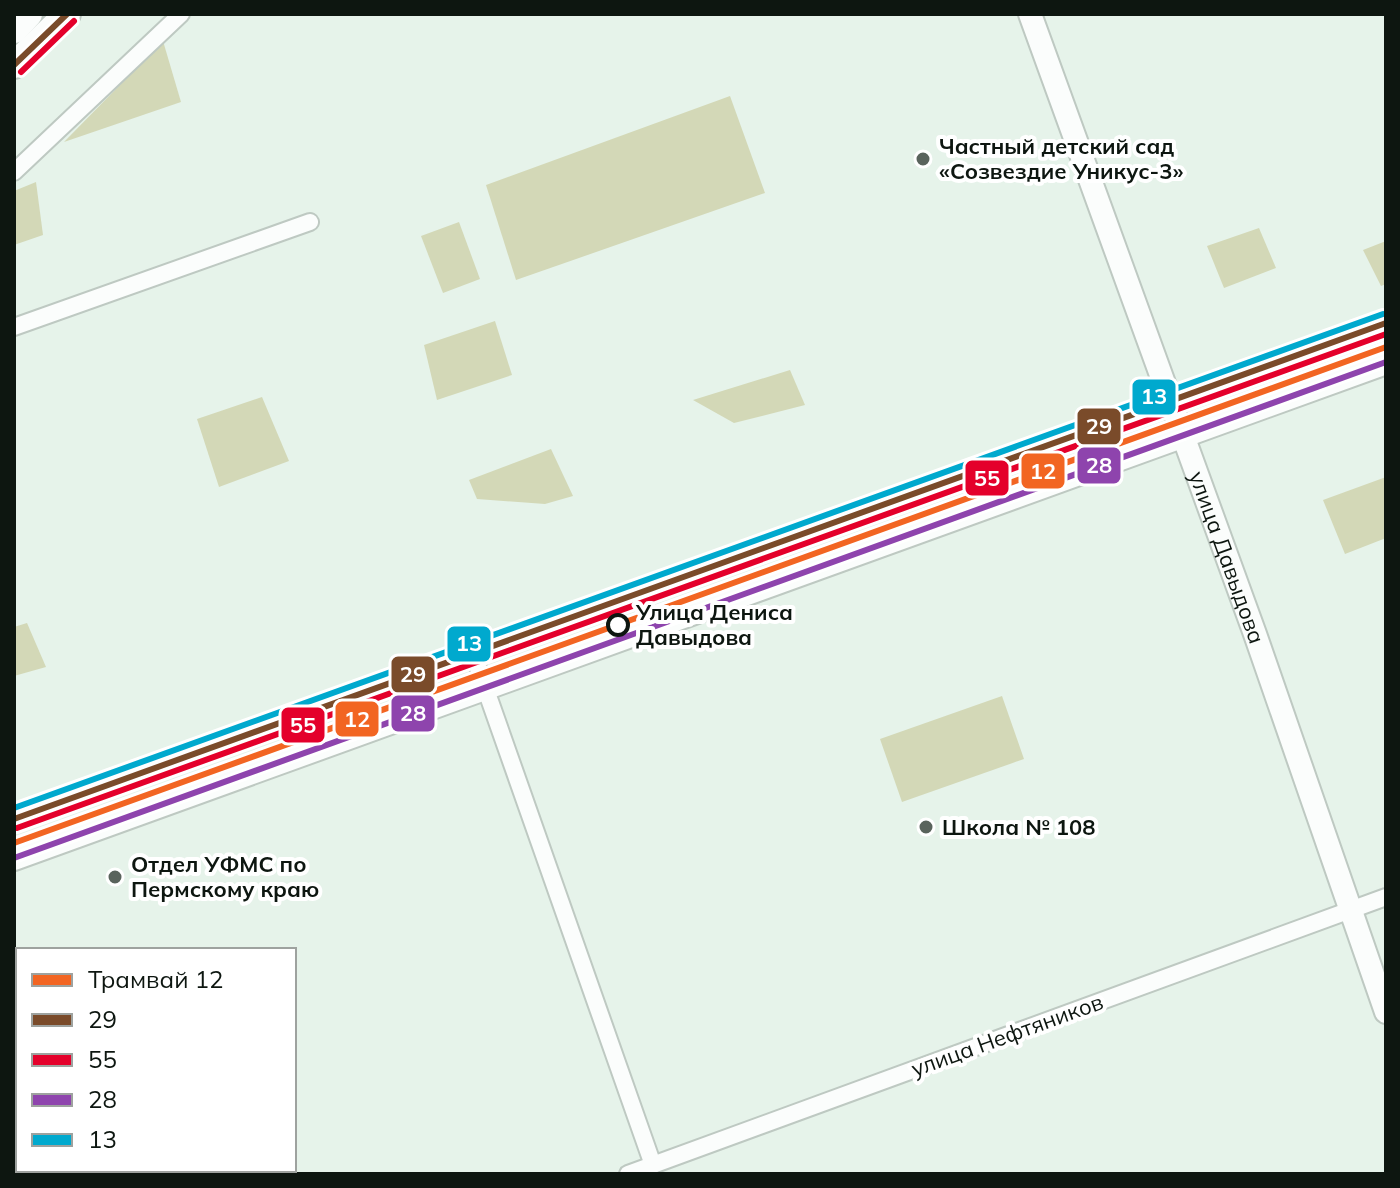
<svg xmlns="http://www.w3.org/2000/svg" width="1400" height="1188" font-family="Mulish,sans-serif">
  <rect width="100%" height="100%" fill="#e6f3ea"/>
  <g fill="#d3d8b7">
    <path d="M163 41 181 102 64 142Z"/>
    <path d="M730 96 765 193 516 280 486 185Z"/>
    <path d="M36 182 43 235 14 245V191Z"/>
    <path d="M459 222 480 279 443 293 421 236Z"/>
    <path d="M1259 228 1276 268 1224 288 1207 246Z"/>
    <path d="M1386 241V284L1381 286 1363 250Z"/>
    <path d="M495 321 512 375 437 400 424 345Z"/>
    <path d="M790 370 805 405 734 423 693 400Z"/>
    <path d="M262 397 289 461 219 487 197 419Z"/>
    <path d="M551 449 573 496 545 504 477 499 469 480Z"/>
    <path d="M1386 477V538L1345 554 1323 500Z"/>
    <path d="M27 623 46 667 14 676V627Z"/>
    <path d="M1002 696 1024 759 902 802 880 739Z"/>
  </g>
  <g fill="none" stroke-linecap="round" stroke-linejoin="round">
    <defs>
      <g id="minor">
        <path d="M14 172 181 14"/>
        <path d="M14 327 310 222"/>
        <path d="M473 653 653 1165"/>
        <path d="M628 1174 1386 897"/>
      </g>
      <g id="tertiary">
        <path id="s1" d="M1030 14 1255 634 1386 1012"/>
      </g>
      <g id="secondary">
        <path d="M14 819 1386 323"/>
        <path d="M14 858 1386 362"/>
      </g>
      <g id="primary">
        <path d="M14 30 29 14"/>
        <path d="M14 65 67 14"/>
      </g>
    </defs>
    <use href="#minor" stroke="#bec9c2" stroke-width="20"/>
    <use href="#tertiary" stroke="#bec9c2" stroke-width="26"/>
    <use href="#secondary" stroke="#bec9c2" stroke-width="28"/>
    <use href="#primary" stroke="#bec9c2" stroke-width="30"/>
    <use href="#minor" stroke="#fbfdfc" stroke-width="16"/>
    <use href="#tertiary" stroke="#fbfdfc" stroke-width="22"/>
    <use href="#secondary" stroke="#fbfdfc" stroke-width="24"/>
    <use href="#primary" stroke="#fbfdfc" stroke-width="26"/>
    <defs>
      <g id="bus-1">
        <path d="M14 65 67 14"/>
        <path d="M14 819 1386 323"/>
      </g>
      <g id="bus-2">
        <path d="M21 72 74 21"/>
        <path d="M17 828 1386 334"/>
      </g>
      <path id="bus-3" d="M14 858 1386 362"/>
      <path id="bus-4" d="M14 808 1383 314"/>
    </defs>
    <use href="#bus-1" stroke="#fff" stroke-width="12"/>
    <use href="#bus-2" stroke="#fff" stroke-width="12"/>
    <use href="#bus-3" stroke="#fff" stroke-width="12"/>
    <use href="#bus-4" stroke="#fff" stroke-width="12"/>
    <use href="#bus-1" stroke="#7a4b2a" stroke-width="6"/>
    <use href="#bus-2" stroke="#e4002b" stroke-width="6"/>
    <use href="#bus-3" stroke="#8e44ad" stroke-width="6"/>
    <use href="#bus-4" stroke="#00a9ce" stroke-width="6"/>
    <defs>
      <path id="tram-1" d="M14 843 1386 347"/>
    </defs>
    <use href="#tram-1" stroke="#fff" stroke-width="12"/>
    <use href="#tram-1" stroke="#f26522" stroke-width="6"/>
  </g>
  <g fill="#59635c" stroke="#fff" stroke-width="3">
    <circle cx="923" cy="159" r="8"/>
    <circle cx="926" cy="827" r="8"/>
    <circle cx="115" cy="877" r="8"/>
  </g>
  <circle fill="#fff" stroke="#0d1610" stroke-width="4" cx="618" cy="625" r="10"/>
  <g text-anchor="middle" stroke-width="8" stroke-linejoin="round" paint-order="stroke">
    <g font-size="22" font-weight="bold" fill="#0d1610" stroke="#fff" text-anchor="start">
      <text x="939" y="154">Частный детский сад<tspan x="939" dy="25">«Созвездие Уникус-3»</tspan></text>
      <text x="942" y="835">Школа № 108</text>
      <text x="131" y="872">Отдел УФМС по<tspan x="131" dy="25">Пермскому краю</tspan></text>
    </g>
    <g font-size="22" fill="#0d1610" stroke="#fff">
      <text dy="8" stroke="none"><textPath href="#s1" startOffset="578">улица Давыдова</textPath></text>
      <text transform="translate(1007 1035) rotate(-20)" y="8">улица Нефтяников</text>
    </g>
    <g font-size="22" font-weight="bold" fill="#0d1610" stroke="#fff" text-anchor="start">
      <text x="636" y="620">Улица Дениса<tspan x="636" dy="25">Давыдова</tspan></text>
    </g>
  </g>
  <g stroke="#fff" stroke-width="3">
    <rect x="1131" y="378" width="46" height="38" rx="8" fill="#00a9ce"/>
    <rect x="1076" y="407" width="46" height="39" rx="8" fill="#7a4b2a"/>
    <rect x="1076" y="446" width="46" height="39" rx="8" fill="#8e44ad"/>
    <rect x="1020" y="452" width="46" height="38" rx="8" fill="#f26522"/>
    <rect x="964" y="459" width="46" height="38" rx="8" fill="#e4002b"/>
    <rect x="446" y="625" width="46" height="38" rx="8" fill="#00a9ce"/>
    <rect x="390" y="655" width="46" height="39" rx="8" fill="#7a4b2a"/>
    <rect x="390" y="694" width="46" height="39" rx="8" fill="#8e44ad"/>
    <rect x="334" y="700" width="46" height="38" rx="8" fill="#f26522"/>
    <rect x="280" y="706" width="46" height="38" rx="8" fill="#e4002b"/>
  </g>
  <g font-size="22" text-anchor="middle" font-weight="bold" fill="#fff">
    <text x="1154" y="404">13</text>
    <text x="1099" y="434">29</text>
    <text x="1099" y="473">28</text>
    <text x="1043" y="479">12</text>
    <text x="987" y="486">55</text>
    <text x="469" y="651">13</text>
    <text x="413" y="682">29</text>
    <text x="413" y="721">28</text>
    <text x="357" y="727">12</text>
    <text x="303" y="733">55</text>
  </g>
  <rect width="1400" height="1188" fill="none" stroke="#0d1610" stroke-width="32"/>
  <rect x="16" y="948" width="280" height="224" fill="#ffffff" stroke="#9ea29f" stroke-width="2"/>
  <rect x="32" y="974" width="40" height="12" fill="#f26522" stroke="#9ea29f" stroke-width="2"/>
  <text x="88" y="988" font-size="24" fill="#0d1610">Трамвай 12</text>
  <rect x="32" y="1014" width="40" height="12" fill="#7a4b2a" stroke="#9ea29f" stroke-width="2"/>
  <text x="88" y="1028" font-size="24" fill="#0d1610">29</text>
  <rect x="32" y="1054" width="40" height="12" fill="#e4002b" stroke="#9ea29f" stroke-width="2"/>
  <text x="88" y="1068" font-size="24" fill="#0d1610">55</text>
  <rect x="32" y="1094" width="40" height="12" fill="#8e44ad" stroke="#9ea29f" stroke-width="2"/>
  <text x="88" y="1108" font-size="24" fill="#0d1610">28</text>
  <rect x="32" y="1134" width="40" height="12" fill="#00a9ce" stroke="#9ea29f" stroke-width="2"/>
  <text x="88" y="1148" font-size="24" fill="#0d1610">13</text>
</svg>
